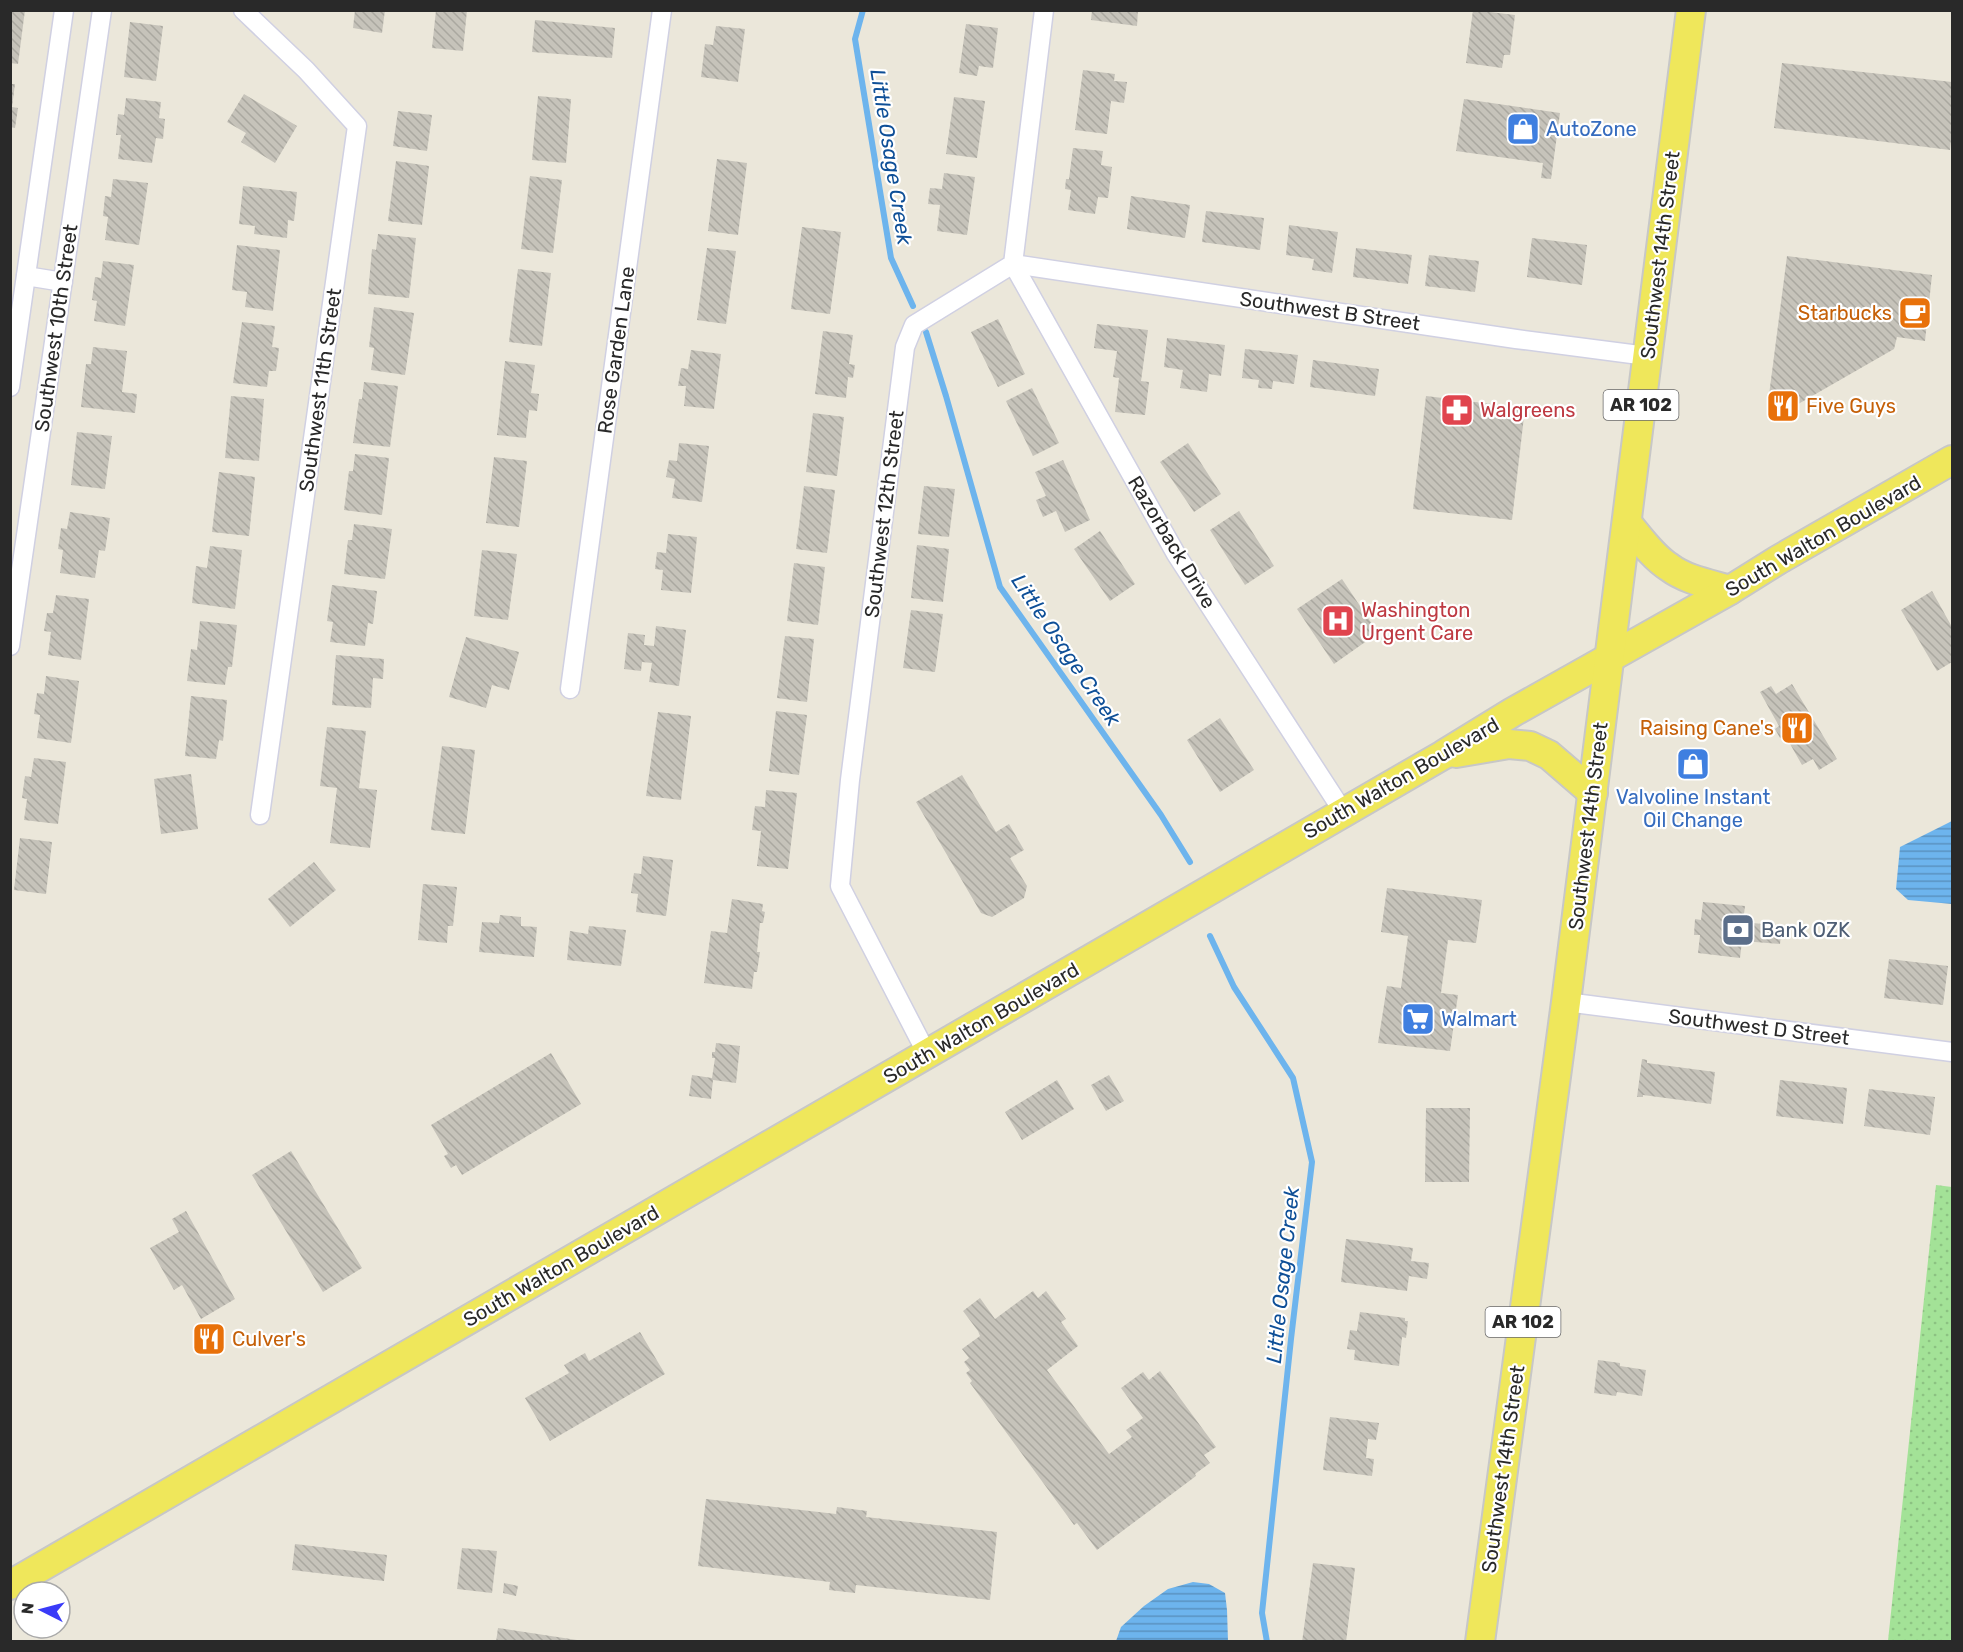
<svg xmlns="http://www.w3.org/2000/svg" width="1963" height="1652" font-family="Rubik,sans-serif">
  <defs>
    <pattern id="park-dots" width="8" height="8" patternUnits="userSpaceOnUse" patternTransform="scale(1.5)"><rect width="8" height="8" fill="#a3e297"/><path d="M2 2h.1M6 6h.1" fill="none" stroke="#8cc282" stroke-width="1.8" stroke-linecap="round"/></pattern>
    <pattern id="water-rules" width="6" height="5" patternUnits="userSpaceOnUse" patternTransform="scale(1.5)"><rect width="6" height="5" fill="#6db4ed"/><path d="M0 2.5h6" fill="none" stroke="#5a92c0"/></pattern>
    <pattern id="building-back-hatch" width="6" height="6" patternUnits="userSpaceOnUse" patternTransform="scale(1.5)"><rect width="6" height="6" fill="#c6c3ba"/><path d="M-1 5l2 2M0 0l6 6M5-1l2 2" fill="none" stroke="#aaa8a0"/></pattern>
  </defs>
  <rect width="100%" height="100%" fill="#ebe7da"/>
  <path fill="url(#park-dots)" d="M1936 1185 1952 1187V1641H1888Z"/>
  <g fill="url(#water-rules)">
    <path d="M1952 821V904L1908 900 1896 889 1900 847Z"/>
    <path d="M1193 1582 1209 1584 1225 1593 1227 1610 1228 1641H1116L1121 1627 1144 1606 1168 1589Z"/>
  </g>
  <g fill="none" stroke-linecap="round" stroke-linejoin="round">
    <g stroke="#6db4ed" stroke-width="6">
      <path d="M863 10 855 39 891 258 913 306"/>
      <path d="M926 332 946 396 1000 587 1161 815 1190 862"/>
      <path d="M1210 936 1234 987 1293 1078 1312 1162 1291 1339 1262 1613 1267 1642"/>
    </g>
  </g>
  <g fill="url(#building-back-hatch)">
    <path d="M10 10H25L18 64 10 63Z"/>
    <path d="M355 10H385L382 33 353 28Z"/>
    <path d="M436 10H467L463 51 432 48Z"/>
    <path d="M1092 10H1138L1137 26 1091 20Z"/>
    <path d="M1473 10 1515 15 1510 55H1504L1502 68 1466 63Z"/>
    <path d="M535 20 615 28 612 58 532 52Z"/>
    <path d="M130 22 163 26 156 81 124 77Z"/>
    <path d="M966 24 998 28 993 68 979 66 977 76 959 73Z"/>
    <path d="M716 26 745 29 738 82 701 77 705 44 713 45Z"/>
    <path d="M1782 63 1952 82V130L1950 150 1774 128Z"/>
    <path d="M1083 70 1115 74 1114 81 1127 82 1124 103 1111 101 1107 134 1075 130Z"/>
    <path d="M10 84H15L12 107 18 108 15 128 10 127Z"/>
    <path d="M244 94 297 126 275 163 241 142 246 133 227 122Z"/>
    <path d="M538 96 571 99 566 163 532 160Z"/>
    <path d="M954 97 985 101 977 158 946 154Z"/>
    <path d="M126 98 161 102 159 118 165 119 163 139 156 138 152 163 118 159 121 135H116L118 114 124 115Z"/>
    <path d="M1464 99 1560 113 1551 179 1541 178 1543 163 1456 151Z"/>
    <path d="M398 111 432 115 427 151 393 146Z"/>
    <path d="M1073 148 1103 151 1101 165 1112 167 1108 198 1098 197 1095 214 1068 210 1071 190 1065 189 1066 179H1069Z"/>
    <path d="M717 159 747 163 738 235 708 231Z"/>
    <path d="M396 161 429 166 422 225 388 221Z"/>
    <path d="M944 173 975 177 967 235 937 231 940 205 928 204 930 188 942 189Z"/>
    <path d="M530 176 562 180 553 253 521 249Z"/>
    <path d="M113 179 148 183 139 245 105 240 108 217 103 216 105 196 111 197Z"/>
    <path d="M243 186 297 192 294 221 288 220 287 238 254 234 255 226 239 224Z"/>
    <path d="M1131 196 1190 205 1185 238 1127 229Z"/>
    <path d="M1206 211 1264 218 1260 250 1202 242Z"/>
    <path d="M1289 225 1338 232 1332 273 1312 270 1314 259 1286 255Z"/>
    <path d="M802 227 841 232 830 314 791 309Z"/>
    <path d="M378 234 416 238 409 298 368 294 372 249 376 250Z"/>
    <path d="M1532 238 1587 245 1582 285 1527 277Z"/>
    <path d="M237 245 280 250 273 311 245 307 247 292 232 290Z"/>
    <path d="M707 248 736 251 726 324 697 320Z"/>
    <path d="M1356 248 1412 255 1408 284 1353 277Z"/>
    <path d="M1429 255 1479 261 1475 292 1425 286Z"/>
    <path d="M1787 256 1932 275 1925 341 1897 337 1894 349 1793 407 1789 412 1775 411 1769 403V395Z"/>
    <path d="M103 261 134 265 125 326 94 321 97 301 92 300 95 277 101 278Z"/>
    <path d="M518 269 551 273 542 346 509 342Z"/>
    <path d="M374 307 414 313 405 375 371 370 374 348 369 347Z"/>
    <path d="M998 319 1025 374 998 387 971 332Z"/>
    <path d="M242 322 275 326 272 347 279 348 276 371H269L267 387 233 383Z"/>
    <path d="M1097 324 1148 330 1141 381 1149 382 1145 415 1115 412 1119 378 1113 377 1117 351 1094 348Z"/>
    <path d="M823 331 853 335 849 364 855 365 853 378 848 377 846 398 815 394Z"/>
    <path d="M1167 338 1225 345 1221 376 1209 374 1207 392 1180 388 1183 370 1164 367Z"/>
    <path d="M93 347 127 351 122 392 137 394 135 413 81 407 86 364H91Z"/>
    <path d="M1245 349 1298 355 1294 384 1273 381 1272 389 1258 388 1259 380 1242 378Z"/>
    <path d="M691 350 721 354 714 409 684 406 686 386H678L681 368 688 369Z"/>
    <path d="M1313 360 1379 369 1375 396 1310 387Z"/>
    <path d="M505 361 535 365 531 393 539 394 537 411 529 410 526 438 497 435Z"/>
    <path d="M364 382 398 386 390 447 353 443 359 399H362Z"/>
    <path d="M1032 388 1059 443 1033 456 1006 401Z"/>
    <path d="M231 396 264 399 259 461 225 458Z"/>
    <path d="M1426 396 1525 408 1512 520 1413 509Z"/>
    <path d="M813 413 844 417 837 476 806 472Z"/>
    <path d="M77 432 112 436 105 489 71 485Z"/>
    <path d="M679 443 709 446 702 502 672 498 675 479 666 477 669 460 677 461Z"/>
    <path d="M1188 443 1221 494 1194 512 1160 462Z"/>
    <path d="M355 454 389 458 382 515 344 510 349 471H353Z"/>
    <path d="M494 457 527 461 519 527 486 523Z"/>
    <path d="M1063 460 1090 520 1065 532 1056 511 1043 517 1036 500 1046 496 1035 472Z"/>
    <path d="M219 472 255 477 249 536 212 532Z"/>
    <path d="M804 486 835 490 827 553 796 549Z"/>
    <path d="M924 486 955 489 949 537 918 534Z"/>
    <path d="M1239 511 1274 566 1245 585 1210 530Z"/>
    <path d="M70 512 110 518 105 551 99 550 95 578 60 573 63 550 58 549 61 528 67 529Z"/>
    <path d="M354 524 392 529 385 579 344 574 348 540H352Z"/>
    <path d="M1100 531 1135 584 1110 601 1074 549Z"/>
    <path d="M668 534 697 537 691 593 661 590 663 570 655 569 657 552 666 553Z"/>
    <path d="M917 545 949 549 943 602 911 598Z"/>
    <path d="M210 546 242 550 235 609 192 603 196 566 207 568Z"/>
    <path d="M482 550 517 554 508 620 474 616Z"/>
    <path d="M794 563 825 567 818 625 787 621Z"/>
    <path d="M1342 579 1378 633 1334 664 1297 609Z"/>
    <path d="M332 585 377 591 373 624 368 623 365 646 330 642 333 622 327 621Z"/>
    <path d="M1932 591 1952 627V662L1937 671 1901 610Z"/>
    <path d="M56 595 89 599 81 660 48 655 51 632 44 631 47 613H53Z"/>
    <path d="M911 610 943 614 935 672 903 668Z"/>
    <path d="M200 621 237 625 232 667H228L225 685 187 681 191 649 197 650Z"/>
    <path d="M656 626 686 630 679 686 649 682 652 663 642 662 641 671 624 669 628 633 645 635 644 645 654 646Z"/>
    <path d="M785 636 814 639 807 702 777 698Z"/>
    <path d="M466 637 519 652 509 690 492 685 486 708 449 697Z"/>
    <path d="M336 655 384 659 383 679 373 678 371 708 332 705Z"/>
    <path d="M46 676 79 681 71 743 37 738 40 715 34 714 37 693 44 694Z"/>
    <path d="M1792 684 1837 759 1819 770 1813 759 1802 765 1785 735 1780 738 1775 729 1779 726 1760 692 1771 686 1776 694Z"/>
    <path d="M191 696 227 700 223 741 219 740 216 759 185 756Z"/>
    <path d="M776 711 807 715 799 775 769 771Z"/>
    <path d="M658 712 691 716 681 800 646 796Z"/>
    <path d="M1220 718 1254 770 1220 792 1187 740Z"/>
    <path d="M327 727 366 731 359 788 377 790 370 848 330 843 337 788 320 786Z"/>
    <path d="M442 746 475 750 465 834 431 830Z"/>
    <path d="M34 758 66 762 58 824 24 820 27 799 22 798 25 776 31 777Z"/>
    <path d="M191 774 198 829 161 834 154 779Z"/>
    <path d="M962 775 996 832 1009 824 1024 850 1010 858 1027 886 1024 898 992 917 981 913 916 802Z"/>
    <path d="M766 790 797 793 788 869 757 866 761 831 752 830 755 806 765 807Z"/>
    <path d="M20 838 52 842 46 894 14 890Z"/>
    <path d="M643 856 673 860 666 916 636 912 638 894 631 893 634 873 641 874Z"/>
    <path d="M314 862 336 890 290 927 268 899Z"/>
    <path d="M423 884 457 887 453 926H448L447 943 418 940Z"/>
    <path d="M1387 888 1482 900 1476 943 1448 940 1441 993 1458 995 1450 1051 1378 1043 1387 986 1401 988 1408 936 1381 932Z"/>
    <path d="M732 899 763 904 762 911 765 912 763 923H760L757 952H760L757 972H754L752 989 704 983 711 931 727 933Z"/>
    <path d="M1703 902 1745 906 1743 922 1782 926 1780 944 1742 941 1740 958 1698 953 1700 935H1694L1695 919 1701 920Z"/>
    <path d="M500 915 521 917V926L537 927 534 957 479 952 482 922 499 923Z"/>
    <path d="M589 926 626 930 621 966 567 960 570 931 588 934Z"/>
    <path d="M1889 959 1948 966 1943 1005 1884 998Z"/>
    <path d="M716 1043 740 1046 736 1083 713 1080 711 1099 689 1096 692 1075 712 1078 715 1058H712V1052H715Z"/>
    <path d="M551 1053 581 1104 462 1175 456 1165 451 1168 444 1156 448 1154 431 1125Z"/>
    <path d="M1642 1059 1647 1060V1063L1715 1072 1711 1104 1643 1095V1097H1637Z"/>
    <path d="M1109 1075 1124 1101 1106 1111 1091 1085Z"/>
    <path d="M1057 1080 1074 1109 1022 1140 1005 1112Z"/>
    <path d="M1780 1080 1847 1088 1843 1124 1776 1116Z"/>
    <path d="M1869 1089 1935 1097 1930 1135 1864 1126Z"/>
    <path d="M1426 1108H1470L1469 1182H1425Z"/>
    <path d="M291 1151 362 1268 323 1292 252 1175Z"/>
    <path d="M186 1211 235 1299 201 1319 182 1285 174 1290 150 1248 179 1232 172 1219Z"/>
    <path d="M1346 1239 1413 1248 1411 1261 1429 1263 1427 1279 1409 1276 1407 1291 1341 1282Z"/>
    <path d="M1033 1291 1038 1298 1046 1291 1066 1319 1061 1322 1078 1346 1047 1370 1109 1454 1132 1437 1126 1430 1143 1418 1121 1388 1143 1372 1149 1380 1160 1371 1216 1447 1204 1455 1210 1463 1195 1474 1196 1476 1097 1550 1077 1523 1074 1525 970 1383 972 1381 966 1373 970 1370 964 1362 969 1358 962 1349 980 1336 978 1331 963 1311 980 1298 995 1319Z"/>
    <path d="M1360 1312 1405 1318V1321H1408L1406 1338 1402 1337 1399 1366 1354 1360 1355 1350 1347 1349 1350 1330 1357 1331Z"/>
    <path d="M640 1332 665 1374 550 1441 525 1398 569 1373 564 1365 585 1353 589 1361Z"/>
    <path d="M1598 1360 1620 1363V1366L1646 1370 1642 1396 1617 1392 1616 1396 1594 1393Z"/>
    <path d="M1330 1417 1379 1423 1376 1440 1368 1439 1366 1458 1374 1459 1372 1476 1323 1470Z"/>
    <path d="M706 1499 836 1514 837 1507 867 1511 866 1517 997 1532 990 1600 856 1585 855 1593 829 1590 830 1582 698 1566Z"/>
    <path d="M295 1544 387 1555 384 1581 292 1570Z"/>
    <path d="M462 1548 497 1551 492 1593 457 1589Z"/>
    <path d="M1313 1563 1355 1568 1346 1642H1302Z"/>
    <path d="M504 1583 518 1586 516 1596 503 1593Z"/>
    <path d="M498 1628 577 1640V1642H496Z"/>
  </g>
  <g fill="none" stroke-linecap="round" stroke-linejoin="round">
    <defs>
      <g id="minor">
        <path d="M243 10 306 70 357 126 260 815"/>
        <path d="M1013 264 1516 339 1647 356"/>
        <path d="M1013 264 1176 554 1344 813"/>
        <path d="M26 276 63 282"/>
        <path d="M10 387 64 10"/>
        <path d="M10 646 102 10"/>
        <path d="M570 689 662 10"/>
        <path d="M1566 1002 1952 1052"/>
        <path d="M927 1054 840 886 850 780 905 347 914 325 1013 264 1044 10"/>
      </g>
      <g id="primary">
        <path d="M1627 523C1640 538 1652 556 1669 567 1686 580 1710 584 1730 590"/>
        <path d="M1456 753 1509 744 1530 746 1549 755 1593 793"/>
        <path d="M10 1585 1443 755 1513 712 1730 590 1778 560 1952 460"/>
        <path d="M1480 1642 1566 1002 1691 10"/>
      </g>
    </defs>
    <use href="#minor" stroke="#d0d0e2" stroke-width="21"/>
    <use href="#primary" stroke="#c7c7c7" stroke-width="32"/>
    <use href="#minor" stroke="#fff" stroke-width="18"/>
    <use href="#primary" stroke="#efe75b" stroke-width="28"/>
  </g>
  <defs>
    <symbol id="shop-square" viewBox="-11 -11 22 22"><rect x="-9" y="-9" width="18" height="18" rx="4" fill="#3f7fe0" stroke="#fff"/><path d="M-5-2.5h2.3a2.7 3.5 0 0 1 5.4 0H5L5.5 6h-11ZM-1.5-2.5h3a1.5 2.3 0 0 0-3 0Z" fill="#fff"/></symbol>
    <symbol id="cafe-square" viewBox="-11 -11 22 22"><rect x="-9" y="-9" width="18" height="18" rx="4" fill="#e8710a" stroke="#fff"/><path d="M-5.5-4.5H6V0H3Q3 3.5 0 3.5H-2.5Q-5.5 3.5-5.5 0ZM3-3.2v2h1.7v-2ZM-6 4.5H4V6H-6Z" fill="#fff"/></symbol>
    <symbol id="restaurant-square" viewBox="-11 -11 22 22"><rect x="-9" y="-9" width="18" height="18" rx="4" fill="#e8710a" stroke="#fff"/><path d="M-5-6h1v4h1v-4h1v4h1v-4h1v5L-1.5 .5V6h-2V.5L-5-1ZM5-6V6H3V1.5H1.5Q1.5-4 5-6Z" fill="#fff"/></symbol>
    <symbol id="pharmacy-square" viewBox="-11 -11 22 22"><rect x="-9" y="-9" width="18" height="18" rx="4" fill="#e0444e" stroke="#fff"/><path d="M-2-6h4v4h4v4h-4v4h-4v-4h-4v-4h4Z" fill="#fff"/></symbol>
    <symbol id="hospital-square" viewBox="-11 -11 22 22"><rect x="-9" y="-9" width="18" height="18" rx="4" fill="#e0444e" stroke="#fff"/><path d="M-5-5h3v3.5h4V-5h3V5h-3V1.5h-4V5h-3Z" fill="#fff"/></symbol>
    <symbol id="bank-square" viewBox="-11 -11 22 22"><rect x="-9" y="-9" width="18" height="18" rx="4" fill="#5c6f8a" stroke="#fff"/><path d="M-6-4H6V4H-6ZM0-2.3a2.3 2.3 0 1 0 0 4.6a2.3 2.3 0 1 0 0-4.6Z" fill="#fff"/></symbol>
    <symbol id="supermarket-square" viewBox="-11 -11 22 22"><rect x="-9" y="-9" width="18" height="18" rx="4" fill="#3f7fe0" stroke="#fff"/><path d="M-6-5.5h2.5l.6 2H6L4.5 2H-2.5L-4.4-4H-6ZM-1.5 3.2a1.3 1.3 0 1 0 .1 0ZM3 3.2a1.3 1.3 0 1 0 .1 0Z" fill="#fff"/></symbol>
  </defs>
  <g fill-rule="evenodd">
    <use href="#shop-square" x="1504" y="110" width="38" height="38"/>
    <use href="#cafe-square" x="1896" y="294" width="38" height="38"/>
    <use href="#restaurant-square" x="1764" y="387" width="38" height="38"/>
    <use href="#pharmacy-square" x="1438" y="391" width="38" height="38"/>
    <use href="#hospital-square" x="1319" y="602" width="38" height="38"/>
    <use href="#restaurant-square" x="1778" y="709" width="38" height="38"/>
    <use href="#shop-square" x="1674" y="745" width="38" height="38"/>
    <use href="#bank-square" x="1719" y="911" width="38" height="38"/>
    <use href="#supermarket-square" x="1399" y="1000" width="38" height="38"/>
    <use href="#restaurant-square" x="190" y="1320" width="38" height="38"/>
  </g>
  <g text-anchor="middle" stroke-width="4.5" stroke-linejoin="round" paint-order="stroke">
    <g fill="#fff" stroke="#696969" stroke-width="1.5">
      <rect x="1603.5" y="390" width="75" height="30" rx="4.5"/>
      <rect x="1485.5" y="1307" width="75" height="30" rx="4.5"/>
    </g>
    <g font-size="18" font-weight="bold" fill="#292929">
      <text x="1641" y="411">AR 102</text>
      <text x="1523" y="1328">AR 102</text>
    </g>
    <g font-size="20" fill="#366cbe" stroke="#fff" text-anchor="start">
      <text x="1546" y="136">AutoZone</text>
      <text x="1693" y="804" text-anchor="middle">Valvoline Instant<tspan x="1693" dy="23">Oil Change</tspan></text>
      <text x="1441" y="1026">Walmart</text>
    </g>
    <g font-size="20" fill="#292929" stroke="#fff">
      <text transform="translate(1660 255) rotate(-83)" y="7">Southwest 14th Street</text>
      <text transform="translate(1330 311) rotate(8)" y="7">Southwest B Street</text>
      <text transform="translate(56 328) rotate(-82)" y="7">Southwest 10th Street</text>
      <text transform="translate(616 350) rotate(-82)" y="7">Rose Garden Lane</text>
      <text transform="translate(320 390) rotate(-82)" y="7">Southwest 11th Street</text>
      <text transform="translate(884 514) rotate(-83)" y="7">Southwest 12th Street</text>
      <text transform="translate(1823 536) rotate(-30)" y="7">South Walton Boulevard</text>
      <text transform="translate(1172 542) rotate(59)" y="7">Razorback Drive</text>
      <text transform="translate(1401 778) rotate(-30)" y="7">South Walton Boulevard</text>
      <text transform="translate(1588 826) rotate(-83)" y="7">Southwest 14th Street</text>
      <text transform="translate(981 1023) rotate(-30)" y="7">South Walton Boulevard</text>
      <text transform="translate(1759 1027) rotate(7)" y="7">Southwest D Street</text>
      <text transform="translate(561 1266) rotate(-30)" y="7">South Walton Boulevard</text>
      <text transform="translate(1503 1469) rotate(-82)" y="7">Southwest 14th Street</text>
    </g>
    <g font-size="20" fill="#c56008" stroke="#fff" text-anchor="end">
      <text x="1892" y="320">Starbucks</text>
      <text x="1806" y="413" text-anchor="start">Five Guys</text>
      <text x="1774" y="735">Raising Cane's</text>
      <text x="232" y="1346" text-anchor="start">Culver's</text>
    </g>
    <g font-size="20" fill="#be3a42" stroke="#fff" text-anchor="start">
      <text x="1480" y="417">Walgreens</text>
      <text x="1361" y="617">Washington<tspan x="1361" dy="23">Urgent Care</tspan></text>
    </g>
    <g font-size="20" fill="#4e5e75" stroke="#fff" text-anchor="start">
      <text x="1761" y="937">Bank OZK</text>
    </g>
    <g font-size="21" font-style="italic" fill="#0e4f97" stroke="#fff">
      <text transform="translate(891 157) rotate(81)" y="7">Little Osage Creek</text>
      <text transform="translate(1066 650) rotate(56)" y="7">Little Osage Creek</text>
      <text transform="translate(1283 1275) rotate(-84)" y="7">Little Osage Creek</text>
    </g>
  </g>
  <rect width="1963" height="1652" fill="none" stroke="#292929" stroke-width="24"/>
  <g transform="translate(42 1610) rotate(276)"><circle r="28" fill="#ffffff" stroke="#a9a9a9" stroke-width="1.5"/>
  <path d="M0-4.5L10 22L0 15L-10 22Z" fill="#3a3bf8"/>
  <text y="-9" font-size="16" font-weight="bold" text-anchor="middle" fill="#292929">N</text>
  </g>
</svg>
